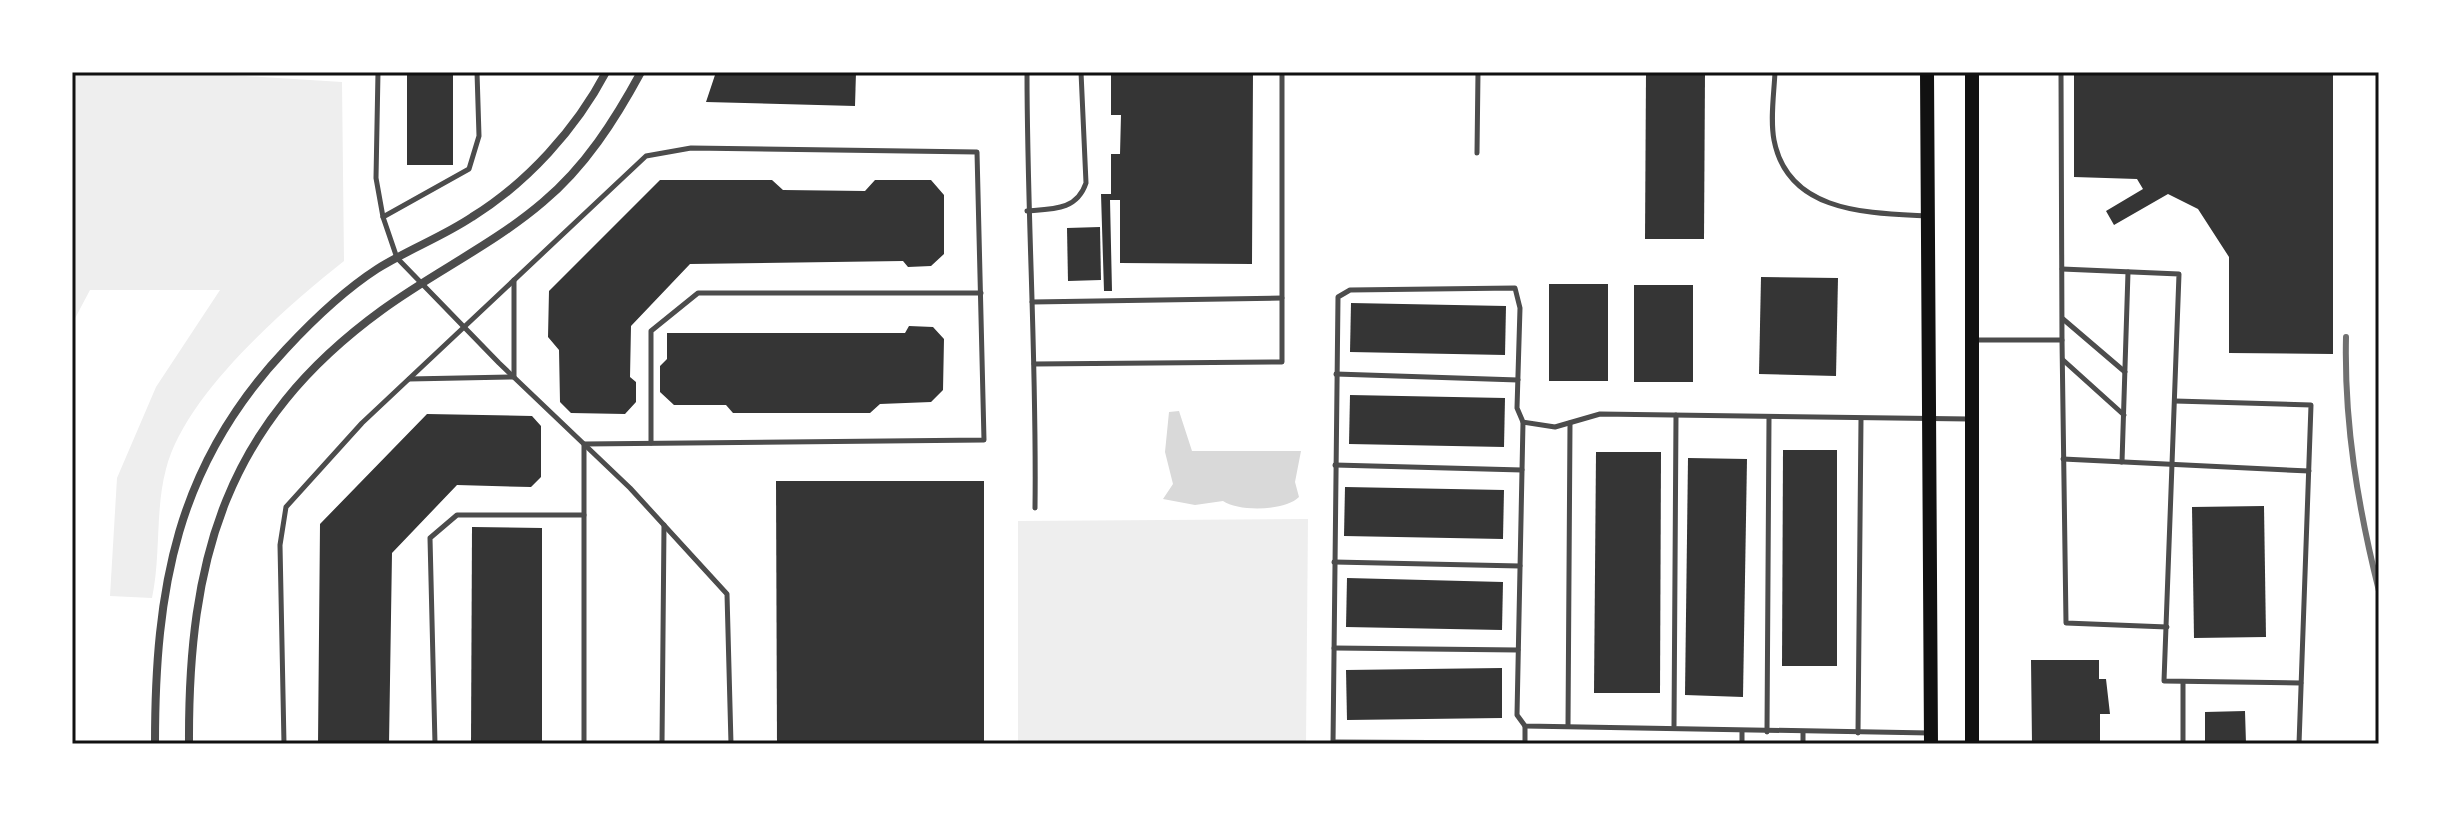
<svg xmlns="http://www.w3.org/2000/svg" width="2451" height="816" font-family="'Exo 2',sans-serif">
  <rect width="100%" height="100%" fill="#fff"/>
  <g fill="#eee">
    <path d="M72 72H179L342 82 344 261C285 308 185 394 166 469 155 510 161 556 152 598L110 596 117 478 156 387 220 290H90L72 324Z"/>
    <path d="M1308 519 1306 744H1018V521Z"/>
  </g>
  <path fill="#d9d9d9" d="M1179 411 1192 451H1301L1295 482 1299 497C1285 511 1239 512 1223 501L1195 505 1163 499 1173 484 1165 452 1169 412Z"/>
  <g fill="#353535">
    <rect x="407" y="72" width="46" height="93"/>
    <path d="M716 72H856L855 106 706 102Z"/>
    <path d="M1111 72H1253L1252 264 1120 263V200H1110L1112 291H1104L1101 194H1111V154H1120L1121 115H1111Z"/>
    <path d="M1646 72H1705L1704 239H1645Z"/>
    <path d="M2074 72H2333V354L2229 353V257L2198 209 2168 194 2114 225 2106 211 2143 189 2137 179 2074 177Z"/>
    <path d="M660 180H772L783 190 865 191 875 180H931L944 195V254L931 266 908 267 903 261 690 264 631 326 630 377 636 382V402L625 414 571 413 560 402 559 350 548 337 549 291Z"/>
    <path d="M1100 227 1101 280 1068 281 1067 228Z"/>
    <path d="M1761 277 1838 278 1836 376 1759 374Z"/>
    <rect x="1549" y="284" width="59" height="97"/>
    <rect x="1634" y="285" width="59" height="97"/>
    <path d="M1351 303 1506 306 1505 355 1350 352Z"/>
    <path d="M909 326 933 327 944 339 943 390 931 402 880 404 870 413H733L726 405H674L660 392V366L667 359V333H905Z"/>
    <path d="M1350 395 1505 398 1504 447 1349 444Z"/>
    <path d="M427 414 532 416 541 426V477L531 487 457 485 392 553 389 744H318L320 524Z"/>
    <path d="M1783 450H1837V666H1782Z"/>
    <path d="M1596 452H1661L1660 693H1594Z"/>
    <path d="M1688 458 1747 459 1743 697 1685 695Z"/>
    <path d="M776 481H984V744H777Z"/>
    <path d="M1345 487 1504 490 1503 539 1344 536Z"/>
    <path d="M2264 506 2266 637 2194 638 2192 507Z"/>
    <path d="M472 527 542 528V744H471Z"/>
    <path d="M1347 578 1503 582 1502 630 1346 627Z"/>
    <path d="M2031 660H2099V679H2106L2110 714H2100V744H2032Z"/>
    <path d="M1502 668V718L1347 720 1346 670Z"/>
    <path d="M2245 711 2246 744H2205V712Z"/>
  </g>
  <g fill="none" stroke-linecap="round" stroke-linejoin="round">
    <g stroke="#4c4c4c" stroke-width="5">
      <path d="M378 72 376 178 383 217 397 258 499 363 630 488 727 594 731 744"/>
      <path d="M1027 72C1027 218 1037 363 1035 508"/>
      <path d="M1775 72C1774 94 1770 119 1774 140 1788 213 1868 213 1926 216"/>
      <path d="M1477 153 1478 72"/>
      <path d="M1027 211C1054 209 1077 210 1086 183L1081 72"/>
      <path d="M383 217 469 169 479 136 477 72"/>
      <path d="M2062 269 2179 274 2164 681 2301 683"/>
      <path d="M1032 302 1282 298"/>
      <path d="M2063 319 2125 372"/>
      <path d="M1973 340H2062L2061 72"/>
      <path d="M2062 340 2066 623 2167 627"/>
      <path d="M2063 360 2124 415"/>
      <path d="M1034 364 1282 362V72"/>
      <path d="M1336 374 1518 380"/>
      <path d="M409 379 514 377V280"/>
      <path d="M2175 401 2311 405 2299 744"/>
      <path d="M1523 422 1517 715 1525 726 1930 733"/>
      <path d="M651 443V331L698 293H981"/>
      <path d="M2063 459 2309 471"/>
      <path d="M2122 462 2128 272"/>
      <path d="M1335 465 1522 470"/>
      <path d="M1334 562 1520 566"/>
      <path d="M1334 648 1518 650"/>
      <path d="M1568 725 1570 423"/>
      <path d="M1525 726V744"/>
      <path d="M1674 726 1676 415"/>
      <path d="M1767 732 1769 418"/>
      <path d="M1803 732V744"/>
      <path d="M1858 733 1861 419"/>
      <path d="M1333 742 1525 743"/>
      <path d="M284 744 280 545 286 507 362 423 646 156 691 148 977 152 984 440 584 444V744"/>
      <path d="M435 744 430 538 457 515H584"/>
      <path d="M662 744 664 525"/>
      <path d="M1333 744 1338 297 1350 290 1515 288 1520 308 1517 408 1523 422 1555 427 1600 414 1969 419"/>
      <path d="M1742 744V732"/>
      <path d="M2183 744V682"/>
    </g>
    <g stroke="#4c4c4c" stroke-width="8">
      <path d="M155 744C155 589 176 465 286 349 313 320 343 291 377 269 407 250 442 237 472 217 527 183 576 129 606 72"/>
      <path d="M189 744C188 559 225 424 382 310 434 272 494 244 543 202 585 167 615 120 641 72"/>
    </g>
    <g stroke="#111" stroke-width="14">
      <path d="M1927 72 1931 744"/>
      <path d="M1972 72V744"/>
    </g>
    <path stroke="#707070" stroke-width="6" d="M2346 337C2344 424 2358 507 2379 591"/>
  </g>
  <rect width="2451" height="816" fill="none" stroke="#ffffff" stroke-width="148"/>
  <rect x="74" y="74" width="2303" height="668" fill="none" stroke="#111" stroke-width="3"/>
</svg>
